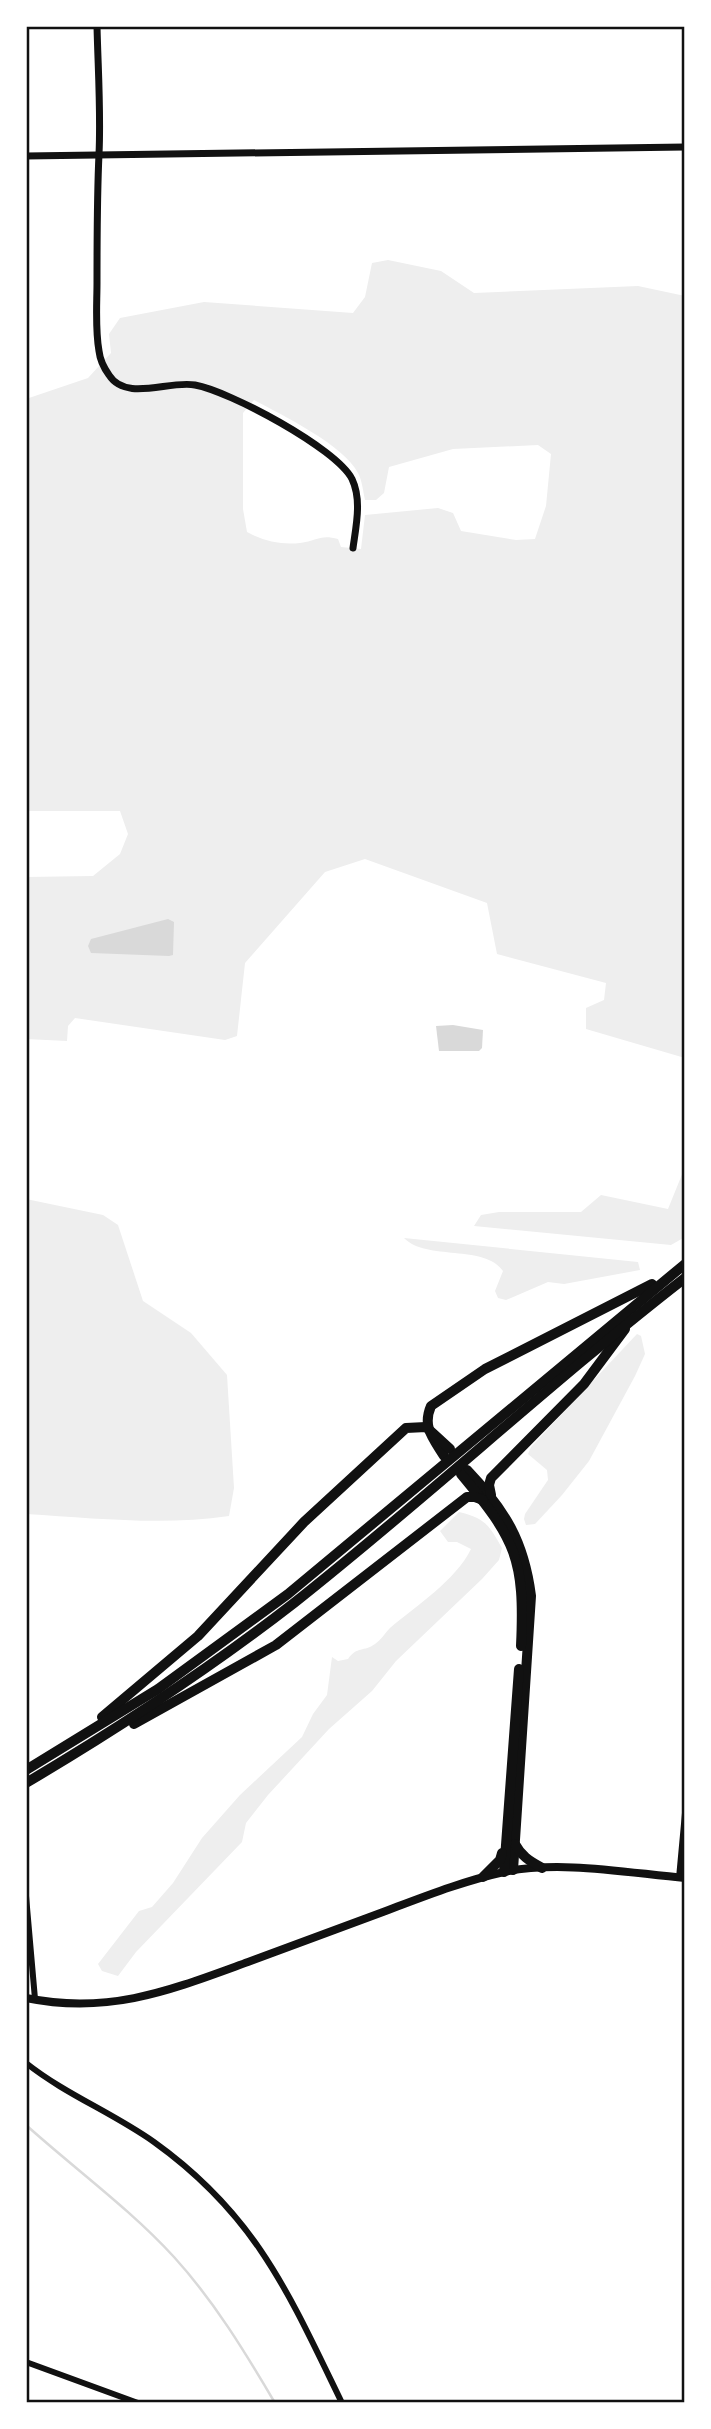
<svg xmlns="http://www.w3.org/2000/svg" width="711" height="2429" font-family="'Golos Text',sans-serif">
  <rect width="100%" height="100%" fill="#fff"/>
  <g fill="#eee" fill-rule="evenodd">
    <path d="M388 260 441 271 474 293 638 286 685 296V1058L586 1029V1008L604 1000 606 983 497 954 487 903 365 859 325 872 245 963 237 1036 225 1040 75 1018 68 1026 67 1041 26 1039V877L93 876 120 854 128 834 120 811H26V399L88 378 111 353 109 334 120 318 204 302 353 313 365 297 372 263ZM254 400C282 415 344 445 358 473 362 480 363 491 365 500H376L384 493 389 467 453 449 538 445 551 454 546 506 535 539 516 540 461 531 453 513 438 508 365 515 361 549 341 547 338 539C320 534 317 541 300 543 281 545 263 541 247 532L243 509V413Z"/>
    <path d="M685 1167V1237L671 1245 474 1226 481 1215 499 1212H581L601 1195 668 1209Z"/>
    <path d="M26 1199 103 1215 118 1225 143 1301 191 1333 227 1375 234 1488 229 1516C162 1526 94 1518 26 1514Z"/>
    <path d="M404 1238 638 1262 640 1270 564 1284 548 1282 506 1300 498 1298 495 1291 503 1271C485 1244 426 1261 404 1238Z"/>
    <path d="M637 1334 641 1336 645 1354 635 1376 589 1461 562 1495 535 1524 526 1525 524 1519 525 1514 548 1480 547 1470 528 1454 531 1447Z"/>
    <path d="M459 1512C485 1518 489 1525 502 1548L499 1560 482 1579 396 1661 372 1691 329 1729 268 1795 246 1823 242 1842 136 1952 118 1976 102 1971 98 1964 139 1911 152 1907 173 1883 202 1838 240 1795 302 1737 313 1714 327 1695 332 1657 338 1661 348 1659C357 1646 364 1652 375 1644 381 1640 385 1633 390 1628 416 1606 456 1580 471 1549L457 1542H448L440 1531Z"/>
  </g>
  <g fill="#d9d9d9">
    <path d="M168 919 174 922 173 955 169 956 91 953 88 946 91 939Z"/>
    <path d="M453 1025 483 1030 482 1048 479 1051H439L436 1026Z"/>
  </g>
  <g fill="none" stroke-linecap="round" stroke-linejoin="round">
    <path stroke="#d9d9d9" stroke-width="2.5" d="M26 2125C75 2169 130 2209 174 2257 214 2301 245 2352 275 2403"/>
    <g stroke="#111" stroke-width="6">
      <path d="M679 1878 685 1813"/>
      <path d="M26 1896 35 1999"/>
      <path d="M26 2063C65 2094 113 2113 154 2142 256 2215 289 2294 342 2403"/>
      <path d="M26 2362 138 2403"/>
    </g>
    <g stroke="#111" stroke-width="7">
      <path d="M97 26C98 69 101 112 99 154 97 197 97 239 97 282 97 304 95 329 99 351 100 360 104 368 109 375 126 402 169 380 195 385 229 391 336 448 352 479 362 500 356 526 353 548"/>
      <path d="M26 156 685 147"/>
    </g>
    <path stroke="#111" stroke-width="8" d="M26 1998C110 2015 171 1990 248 1962 293 1945 338 1929 383 1912 423 1897 463 1881 504 1872 560 1860 628 1873 685 1878"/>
    <g stroke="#111" stroke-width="10">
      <path d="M444 1456C433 1438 422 1427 431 1406L485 1369 652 1284"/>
      <path d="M467 1470C505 1510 524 1541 531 1596L513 1870"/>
      <path d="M461 1474C516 1540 525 1559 521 1646"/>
      <path d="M491 1495 489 1485 491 1478 584 1384 625 1329"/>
      <path d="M102 1717 198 1636 304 1522 406 1428 426 1427 450 1449"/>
      <path d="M134 1724 276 1645 467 1497H475L483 1500"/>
      <path d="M26 1770 158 1689 288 1594 685 1264"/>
      <path d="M26 1783C119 1728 209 1669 294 1603 427 1498 551 1382 685 1278"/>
      <path d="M515 1844C522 1857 530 1861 542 1868"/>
      <path d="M504 1872 519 1669"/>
      <path d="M483 1877 500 1860 502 1853"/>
    </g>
  </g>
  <rect width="711" height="2429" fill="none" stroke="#ffffff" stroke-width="56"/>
  <rect x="28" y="28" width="655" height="2373" fill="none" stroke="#111" stroke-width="2.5"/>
</svg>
